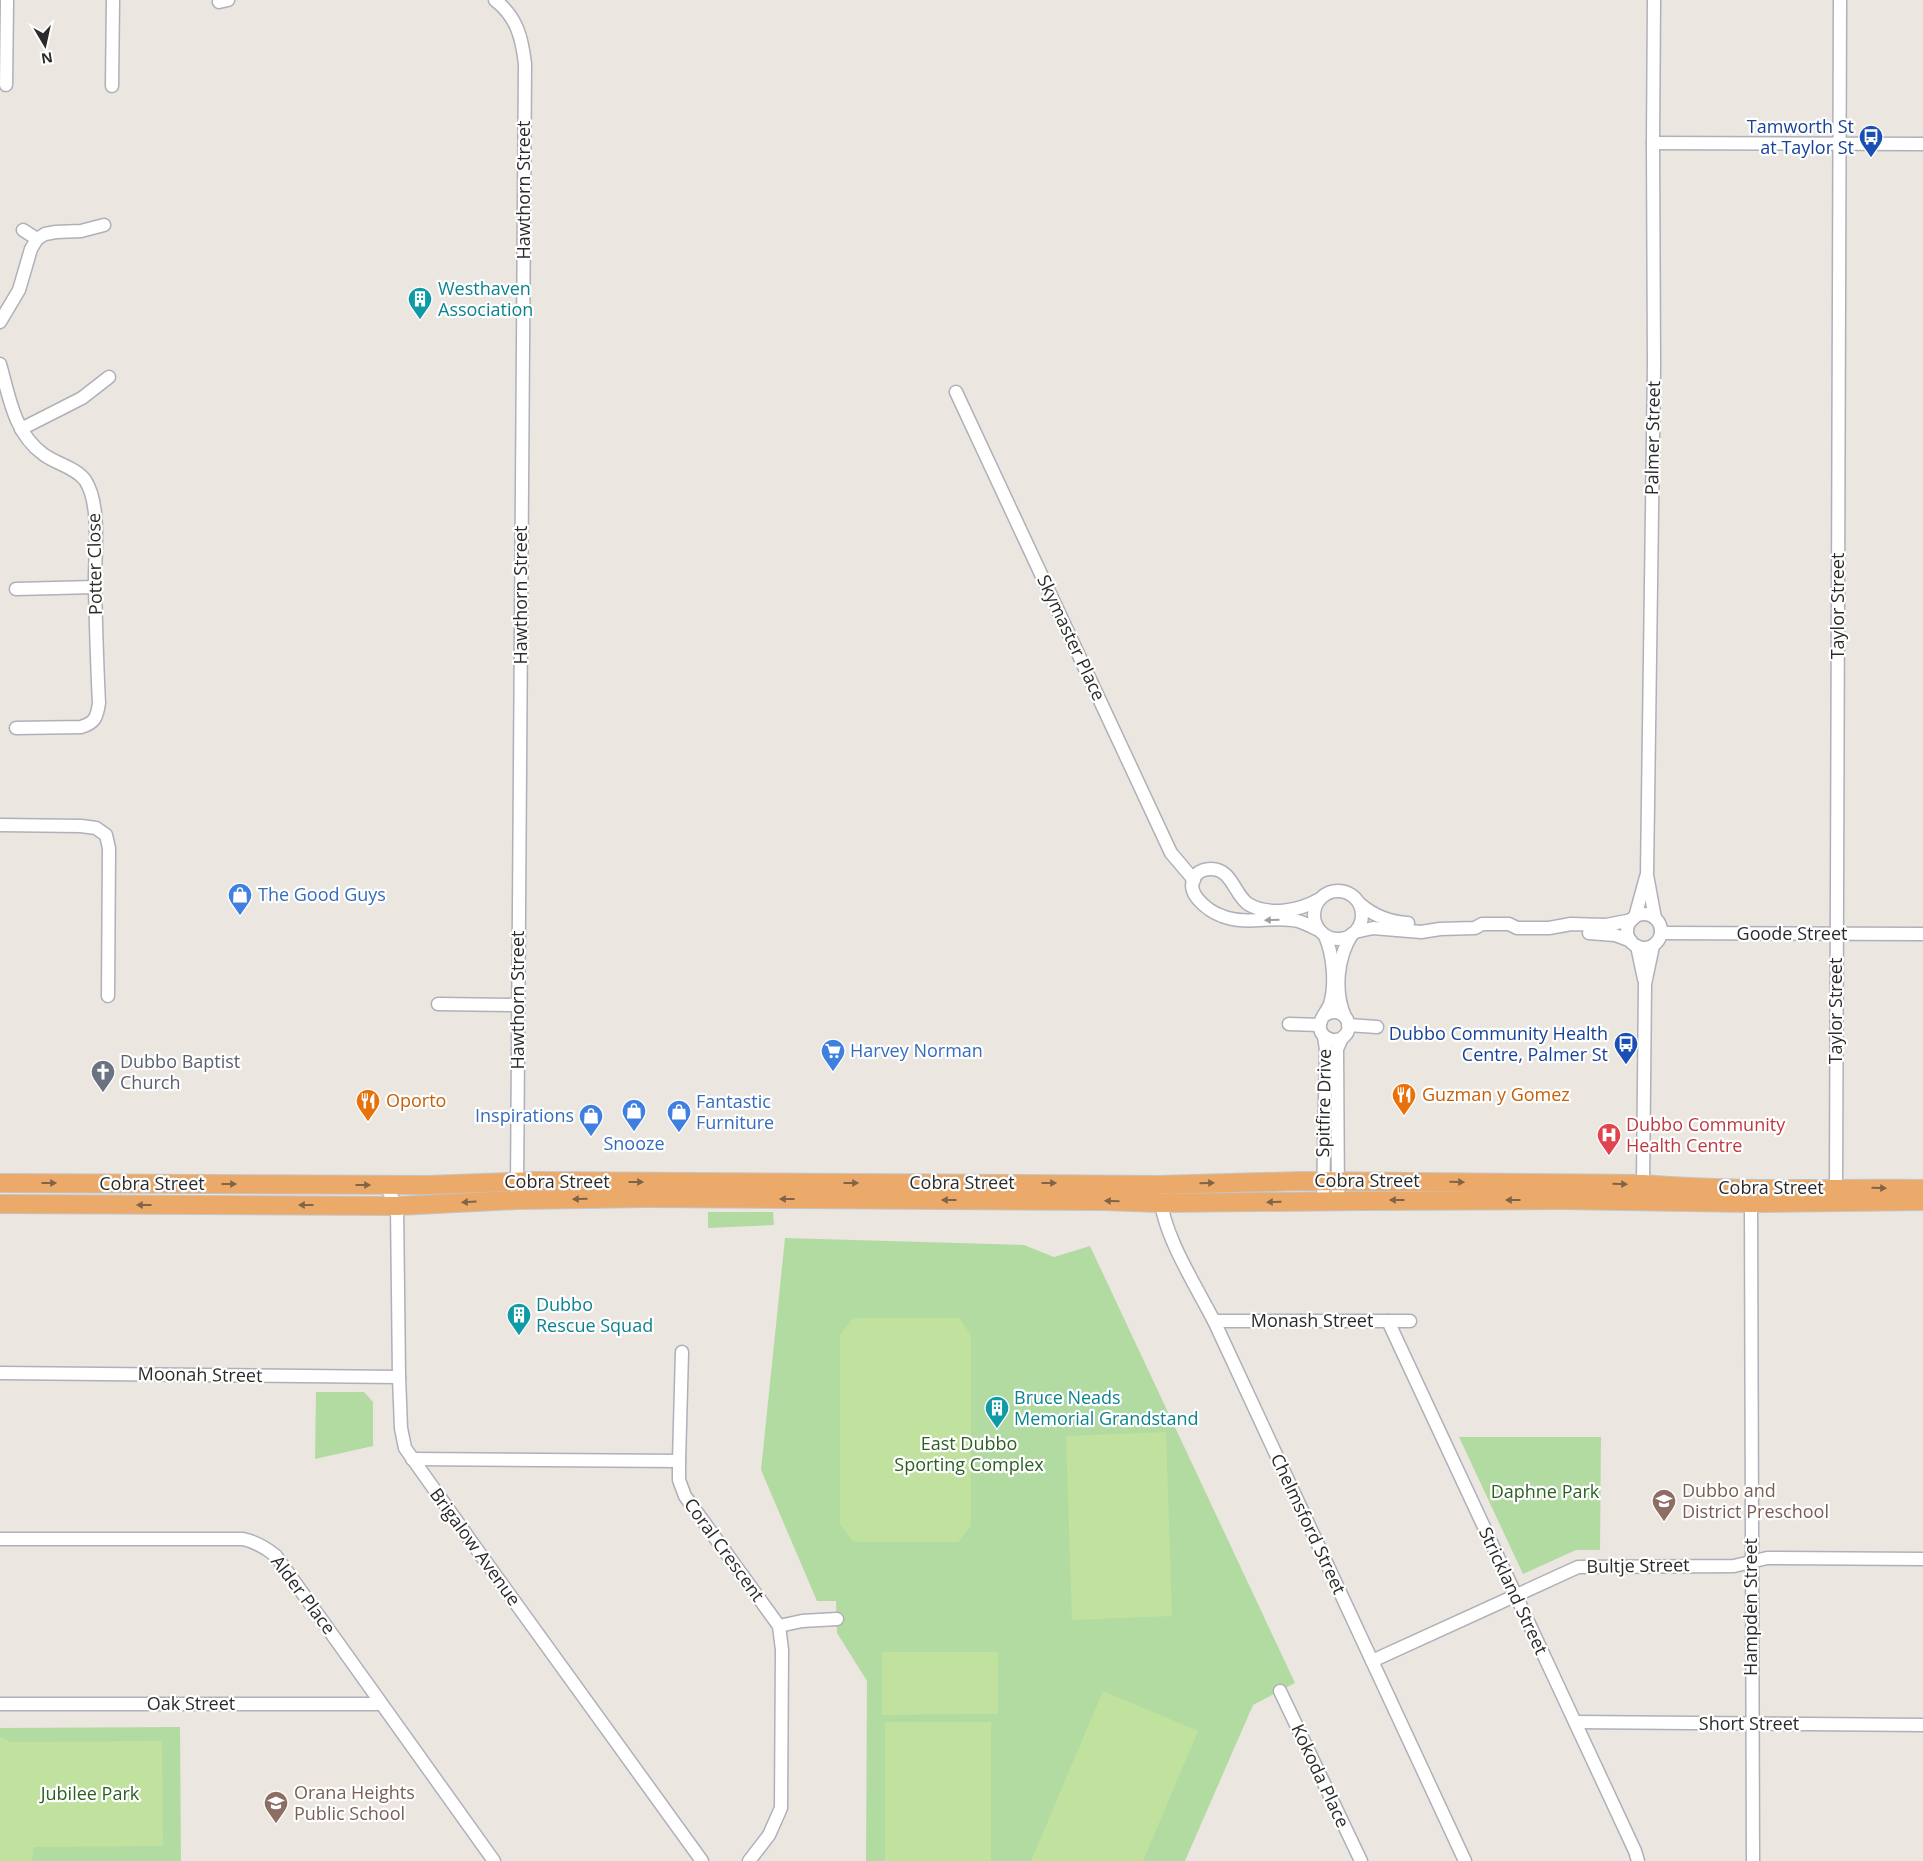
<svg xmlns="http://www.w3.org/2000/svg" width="1923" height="1861" font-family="'Open Sans',sans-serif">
  <rect width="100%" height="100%" fill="#ebe6df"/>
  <g fill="#b2dba2">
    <path d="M708 1212H773L774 1225 708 1228Z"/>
    <path d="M785 1238 1024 1245 1054 1257 1090 1246 1295 1683 1253 1705 1185 1861H866L867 1681 837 1633 836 1601H817L761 1470Z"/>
    <path d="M316 1392H364L373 1402V1446L315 1459Z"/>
    <path d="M1459 1437H1601L1600 1550H1576L1523 1574Z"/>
    <path d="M180 1727 181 1861H0V1728Z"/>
  </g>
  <g fill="#c1e19f">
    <path d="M853 1318H959L971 1335V1526L958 1542H853L840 1524V1335Z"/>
    <path d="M1166 1432 1172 1616 1072 1620 1066 1436Z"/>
    <path d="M882 1652H998V1714L882 1715Z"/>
    <path d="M1103 1691 1198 1731 1143 1861H1031Z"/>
    <rect x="885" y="1722" width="106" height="139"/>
    <path d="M0 1737 11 1742 162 1741 163 1846 34 1847 32 1861H0Z"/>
  </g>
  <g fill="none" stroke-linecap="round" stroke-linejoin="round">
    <defs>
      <g id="minor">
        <path d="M495 0C517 17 522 38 525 64L517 1190"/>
        <path d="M1654 0 1653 143 1654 366 1647 875 1655 918"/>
        <path d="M1840 0 1836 1188 1841 1196"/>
        <path d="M219 2 228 0"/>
        <path d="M6 85 7 0"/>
        <path d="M112 86 113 0"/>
        <path d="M1653 143 1923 144"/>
        <path d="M23 230 37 239"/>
        <path d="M0 322 19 290 31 249 37 239 45 234 56 232 81 231 104 225"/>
        <path d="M0 364C9 396 14 433 43 454 56 464 75 467 85 480 102 505 94 559 95 589 96 627 97 665 99 703 97 717 95 723 81 727L16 728"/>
        <path d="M956 392 1171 853 1194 880"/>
        <path d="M21 429 82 398 109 377"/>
        <path d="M16 589 95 587"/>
        <path d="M0 825 81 826 96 828 106 835 109 848 108 996"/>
        <circle cx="1338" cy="915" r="24"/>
        <path d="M1318 900C1299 911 1268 916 1248 904 1234 894 1232 869 1211 869 1206 869 1201 870 1197 874 1181 891 1208 911 1222 916 1247 926 1273 915 1298 921 1305 923 1312 927 1319 930"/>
        <path d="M1360 904C1374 916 1390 922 1408 923"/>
        <circle cx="1644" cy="931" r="17"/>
        <path d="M1635 917 1646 877"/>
        <path d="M1355 932 1373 928 1421 932 1440 929 1475 928 1482 924H1509L1517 928H1549L1571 924 1606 925 1632 920"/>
        <path d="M1589 933 1615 935 1631 941"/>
        <path d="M1661 933 1923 934"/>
        <path d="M1637 946 1644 979"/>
        <path d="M438 1004 518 1005"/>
        <path d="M1325 1015C1343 1004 1358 1027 1342 1038 1334 1043 1322 1038 1320 1029 1318 1020 1327 1012 1330 1004 1336 984 1333 954 1325 936"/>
        <path d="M1345 1017C1334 991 1337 958 1352 934"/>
        <path d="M1289 1024 1320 1025"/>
        <path d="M1348 1025 1377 1027"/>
        <path d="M1643 1184 1645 984 1653 946"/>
        <path d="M385 1185 397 1206 399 1377 401 1428 405 1448 473 1544 702 1861"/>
        <path d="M1160 1195C1163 1235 1195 1284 1214 1321L1465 1861"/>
        <path d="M1323 1201 1326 1050 1324 1036"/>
        <path d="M1338 1201 1337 1049 1342 1038"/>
        <path d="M1751 1203 1753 1861"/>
        <path d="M1214 1321H1410"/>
        <path d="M1388 1321 1635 1851 1638 1861"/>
        <path d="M0 1373 399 1377"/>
        <path d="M412 1459 679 1461V1480L685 1496 779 1626 782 1650 781 1808 769 1835 749 1861"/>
        <path d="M679 1461 682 1352"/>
        <path d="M0 1539H243C256 1542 265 1547 276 1556L494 1861"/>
        <path d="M779 1626 802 1621 837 1619"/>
        <path d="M1372 1661 1578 1567 1734 1566 1767 1558 1923 1559"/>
        <path d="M1280 1691 1361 1861"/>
        <path d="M0 1704H381"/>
        <path d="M1575 1722 1923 1725"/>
      </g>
      <g id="highway">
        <path d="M0 1183 428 1185 536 1181 1159 1185 1302 1181 1643 1184C1736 1192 1830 1188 1923 1189"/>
        <path d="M0 1204 397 1206 517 1200 647 1198 1105 1201 1160 1203 1359 1201 1562 1200 1751 1203 1923 1201"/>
      </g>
    </defs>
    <use href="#minor" stroke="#afb0ba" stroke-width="15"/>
    <use href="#highway" stroke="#c4c4c4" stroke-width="20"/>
    <use href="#minor" stroke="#fff" stroke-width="12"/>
    <use href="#highway" stroke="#eba96a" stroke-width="18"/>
  </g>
  <defs><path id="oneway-solid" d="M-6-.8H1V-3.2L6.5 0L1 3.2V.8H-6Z" transform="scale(1.25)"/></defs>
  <use fill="#a0a0a0" href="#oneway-solid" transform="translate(1272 920) rotate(179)"/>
  <g fill="#816447">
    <use href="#oneway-solid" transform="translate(636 1182)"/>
    <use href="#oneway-solid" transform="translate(1457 1182) rotate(1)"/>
    <use href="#oneway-solid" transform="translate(49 1183)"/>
    <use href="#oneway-solid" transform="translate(851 1183)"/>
    <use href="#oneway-solid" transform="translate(1049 1183)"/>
    <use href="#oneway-solid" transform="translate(1207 1183) rotate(-1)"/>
    <use href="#oneway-solid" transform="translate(229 1184)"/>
    <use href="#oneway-solid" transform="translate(1620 1184) rotate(1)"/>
    <use href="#oneway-solid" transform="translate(363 1185)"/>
    <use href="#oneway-solid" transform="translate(1879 1188) rotate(1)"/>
    <use href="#oneway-solid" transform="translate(580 1199) rotate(179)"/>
    <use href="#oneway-solid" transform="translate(787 1199) rotate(-180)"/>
    <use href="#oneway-solid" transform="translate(949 1200) rotate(-180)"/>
    <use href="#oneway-solid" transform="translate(1397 1200) rotate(180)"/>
    <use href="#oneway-solid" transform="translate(1513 1200) rotate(180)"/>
    <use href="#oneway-solid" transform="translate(1112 1201) rotate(-178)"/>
    <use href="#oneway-solid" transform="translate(469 1202) rotate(177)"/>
    <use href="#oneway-solid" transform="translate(1274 1202) rotate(179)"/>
    <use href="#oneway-solid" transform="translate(144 1205) rotate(-180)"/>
    <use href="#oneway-solid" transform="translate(306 1205) rotate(-180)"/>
  </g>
  <defs>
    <symbol id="bus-pin" viewBox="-11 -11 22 30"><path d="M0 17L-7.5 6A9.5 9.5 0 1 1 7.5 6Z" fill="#1a4fb4" stroke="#fff"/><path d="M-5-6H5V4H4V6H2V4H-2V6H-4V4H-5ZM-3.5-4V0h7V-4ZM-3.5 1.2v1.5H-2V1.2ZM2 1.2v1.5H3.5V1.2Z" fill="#fff"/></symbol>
    <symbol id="building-pin" viewBox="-11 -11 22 30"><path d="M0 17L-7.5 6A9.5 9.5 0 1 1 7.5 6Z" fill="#0f9aa8" stroke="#fff"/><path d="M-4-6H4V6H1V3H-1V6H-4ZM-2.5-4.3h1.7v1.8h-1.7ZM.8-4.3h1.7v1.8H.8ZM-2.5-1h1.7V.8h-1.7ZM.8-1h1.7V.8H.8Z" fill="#fff"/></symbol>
    <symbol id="shop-pin" viewBox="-11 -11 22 30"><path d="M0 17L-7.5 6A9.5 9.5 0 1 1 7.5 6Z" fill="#3f7fe0" stroke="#fff"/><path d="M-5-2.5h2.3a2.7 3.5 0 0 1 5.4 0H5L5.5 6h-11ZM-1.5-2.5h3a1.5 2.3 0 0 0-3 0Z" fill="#fff"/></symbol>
    <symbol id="supermarket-pin" viewBox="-11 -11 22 30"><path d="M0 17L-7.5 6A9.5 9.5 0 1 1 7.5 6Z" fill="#3f7fe0" stroke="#fff"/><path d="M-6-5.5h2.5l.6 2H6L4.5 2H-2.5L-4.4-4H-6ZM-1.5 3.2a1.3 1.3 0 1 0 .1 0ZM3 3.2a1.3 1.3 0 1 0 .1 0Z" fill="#fff"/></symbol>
    <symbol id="church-pin" viewBox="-11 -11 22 30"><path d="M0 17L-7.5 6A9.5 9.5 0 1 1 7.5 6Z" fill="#6b7280" stroke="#fff"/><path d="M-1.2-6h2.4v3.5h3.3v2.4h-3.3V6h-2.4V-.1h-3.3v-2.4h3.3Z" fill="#fff"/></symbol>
    <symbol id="restaurant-pin" viewBox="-11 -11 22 30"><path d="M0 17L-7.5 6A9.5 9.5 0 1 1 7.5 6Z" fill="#e8710a" stroke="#fff"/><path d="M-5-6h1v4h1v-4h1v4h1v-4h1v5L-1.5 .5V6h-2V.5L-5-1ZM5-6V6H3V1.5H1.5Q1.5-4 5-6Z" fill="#fff"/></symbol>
    <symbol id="hospital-pin" viewBox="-11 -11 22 30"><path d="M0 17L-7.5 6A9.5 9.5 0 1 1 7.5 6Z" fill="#e0444e" stroke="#fff"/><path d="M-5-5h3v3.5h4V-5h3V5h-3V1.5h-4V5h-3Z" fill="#fff"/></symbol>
    <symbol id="school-pin" viewBox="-11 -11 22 30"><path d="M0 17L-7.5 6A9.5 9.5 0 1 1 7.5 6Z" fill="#8d6e63" stroke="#fff"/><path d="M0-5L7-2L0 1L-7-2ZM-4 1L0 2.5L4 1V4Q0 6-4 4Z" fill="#fff"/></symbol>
  </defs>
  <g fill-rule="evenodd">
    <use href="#bus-pin" x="1857" y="123" width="28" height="38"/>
    <use href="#building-pin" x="406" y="285" width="28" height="38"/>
    <use href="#shop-pin" x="226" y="881" width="28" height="38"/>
    <use href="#bus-pin" x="1612" y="1030" width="28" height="38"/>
    <use href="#supermarket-pin" x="819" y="1037" width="28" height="38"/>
    <use href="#church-pin" x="89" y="1058" width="28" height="38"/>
    <use href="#restaurant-pin" x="1390" y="1081" width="28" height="38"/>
    <use href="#restaurant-pin" x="354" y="1087" width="28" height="38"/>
    <use href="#shop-pin" x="620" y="1097" width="28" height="38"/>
    <use href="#shop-pin" x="665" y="1098" width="28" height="38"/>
    <use href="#shop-pin" x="577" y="1102" width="28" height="38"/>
    <use href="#hospital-pin" x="1595" y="1121" width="28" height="38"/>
    <use href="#building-pin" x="505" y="1301" width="28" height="38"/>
    <use href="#building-pin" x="983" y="1394" width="28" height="38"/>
    <use href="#school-pin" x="1650" y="1487" width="28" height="38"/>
    <use href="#school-pin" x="262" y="1789" width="28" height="38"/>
  </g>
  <g text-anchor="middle" stroke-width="4.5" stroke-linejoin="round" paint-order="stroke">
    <g font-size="18" fill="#164399" stroke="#fff" text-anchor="end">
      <text x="1854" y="133">Tamworth St<tspan x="1854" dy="21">at Taylor St</tspan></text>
      <text x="1608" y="1040">Dubbo Community Health<tspan x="1608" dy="21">Centre, Palmer St</tspan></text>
    </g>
    <g font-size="18" fill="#2b2b2b" stroke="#fff">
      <text transform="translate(524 190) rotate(-90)" y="6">Hawthorn Street</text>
      <text transform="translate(1653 438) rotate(-89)" y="6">Palmer Street</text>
      <text transform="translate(95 564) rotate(-91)" y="6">Potter Close</text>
      <text transform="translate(521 595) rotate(-90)" y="6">Hawthorn Street</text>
      <text transform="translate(1838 606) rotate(-90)" y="6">Taylor Street</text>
      <text transform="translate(1071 638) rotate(65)" y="6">Skymaster Place</text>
      <text x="1792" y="940">Goode Street</text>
      <text transform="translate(518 1000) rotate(-90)" y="6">Hawthorn Street</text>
      <text transform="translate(1836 1011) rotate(-90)" y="6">Taylor Street</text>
      <text transform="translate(1324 1103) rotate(-89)" y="6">Spitfire Drive</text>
      <text x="1367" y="1187">Cobra Street</text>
      <text x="557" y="1188">Cobra Street</text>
      <text x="962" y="1189">Cobra Street</text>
      <text x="152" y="1190">Cobra Street</text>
      <text x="1771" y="1194">Cobra Street</text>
      <text x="1312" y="1327">Monash Street</text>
      <text transform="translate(200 1375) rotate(1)" y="6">Moonah Street</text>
      <text transform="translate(1308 1524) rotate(65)" y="6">Chelmsford Street</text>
      <text transform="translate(475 1547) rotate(54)" y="6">Brigalow Avenue</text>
      <text transform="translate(724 1550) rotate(54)" y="6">Coral Crescent</text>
      <text transform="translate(1638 1566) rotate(-1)" y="6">Bultje Street</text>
      <text transform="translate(1513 1591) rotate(65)" y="6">Strickland Street</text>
      <text transform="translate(303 1595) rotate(53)" y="6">Alder Place</text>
      <text transform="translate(1751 1607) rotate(-90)" y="6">Hampden Street</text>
      <text x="191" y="1710">Oak Street</text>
      <text x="1749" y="1730">Short Street</text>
      <text transform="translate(1320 1776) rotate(65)" y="6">Kokoda Place</text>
    </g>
    <g font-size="18" fill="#0d838f" stroke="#fff" text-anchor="start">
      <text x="438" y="295">Westhaven<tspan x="438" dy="21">Association</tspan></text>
      <text x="536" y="1311">Dubbo<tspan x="536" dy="21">Rescue Squad</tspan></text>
      <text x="1014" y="1404">Bruce Neads<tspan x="1014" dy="21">Memorial Grandstand</tspan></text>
    </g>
    <g font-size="18" fill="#366cbe" stroke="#fff" text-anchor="start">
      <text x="258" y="901">The Good Guys</text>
      <text x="850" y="1057">Harvey Norman</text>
      <text x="696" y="1108">Fantastic<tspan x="696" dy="21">Furniture</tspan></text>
      <text x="574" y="1122" text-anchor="end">Inspirations</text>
      <text x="634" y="1150" text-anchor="middle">Snooze</text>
    </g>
    <g font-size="18" fill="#5b616d" stroke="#fff" text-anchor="start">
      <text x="120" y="1068">Dubbo Baptist<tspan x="120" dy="21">Church</tspan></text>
    </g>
    <g font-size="18" fill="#c56008" stroke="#fff" text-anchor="start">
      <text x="1422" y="1101">Guzman y Gomez</text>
      <text x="386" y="1107">Oporto</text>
    </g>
    <g font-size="18" fill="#be3a42" stroke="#fff" text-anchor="start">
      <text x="1626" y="1131">Dubbo Community<tspan x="1626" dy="21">Health Centre</tspan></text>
    </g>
    <g font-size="18" fill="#2c6023" stroke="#fff">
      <text x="969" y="1450">East Dubbo<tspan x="969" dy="21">Sporting Complex</tspan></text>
      <text x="1545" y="1498">Daphne Park</text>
      <text x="90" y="1800">Jubilee Park</text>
    </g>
    <g font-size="18" fill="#785e54" stroke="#fff" text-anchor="start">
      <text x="1682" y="1497">Dubbo and<tspan x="1682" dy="21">District Preschool</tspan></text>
      <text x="294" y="1799">Orana Heights<tspan x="294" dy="21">Public School</tspan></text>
    </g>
  </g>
  <g transform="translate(45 45) rotate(171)" stroke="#ffffff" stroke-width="4" paint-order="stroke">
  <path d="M0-4L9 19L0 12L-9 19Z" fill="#2b2b2b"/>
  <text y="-8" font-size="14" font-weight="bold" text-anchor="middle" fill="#2b2b2b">N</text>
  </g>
</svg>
